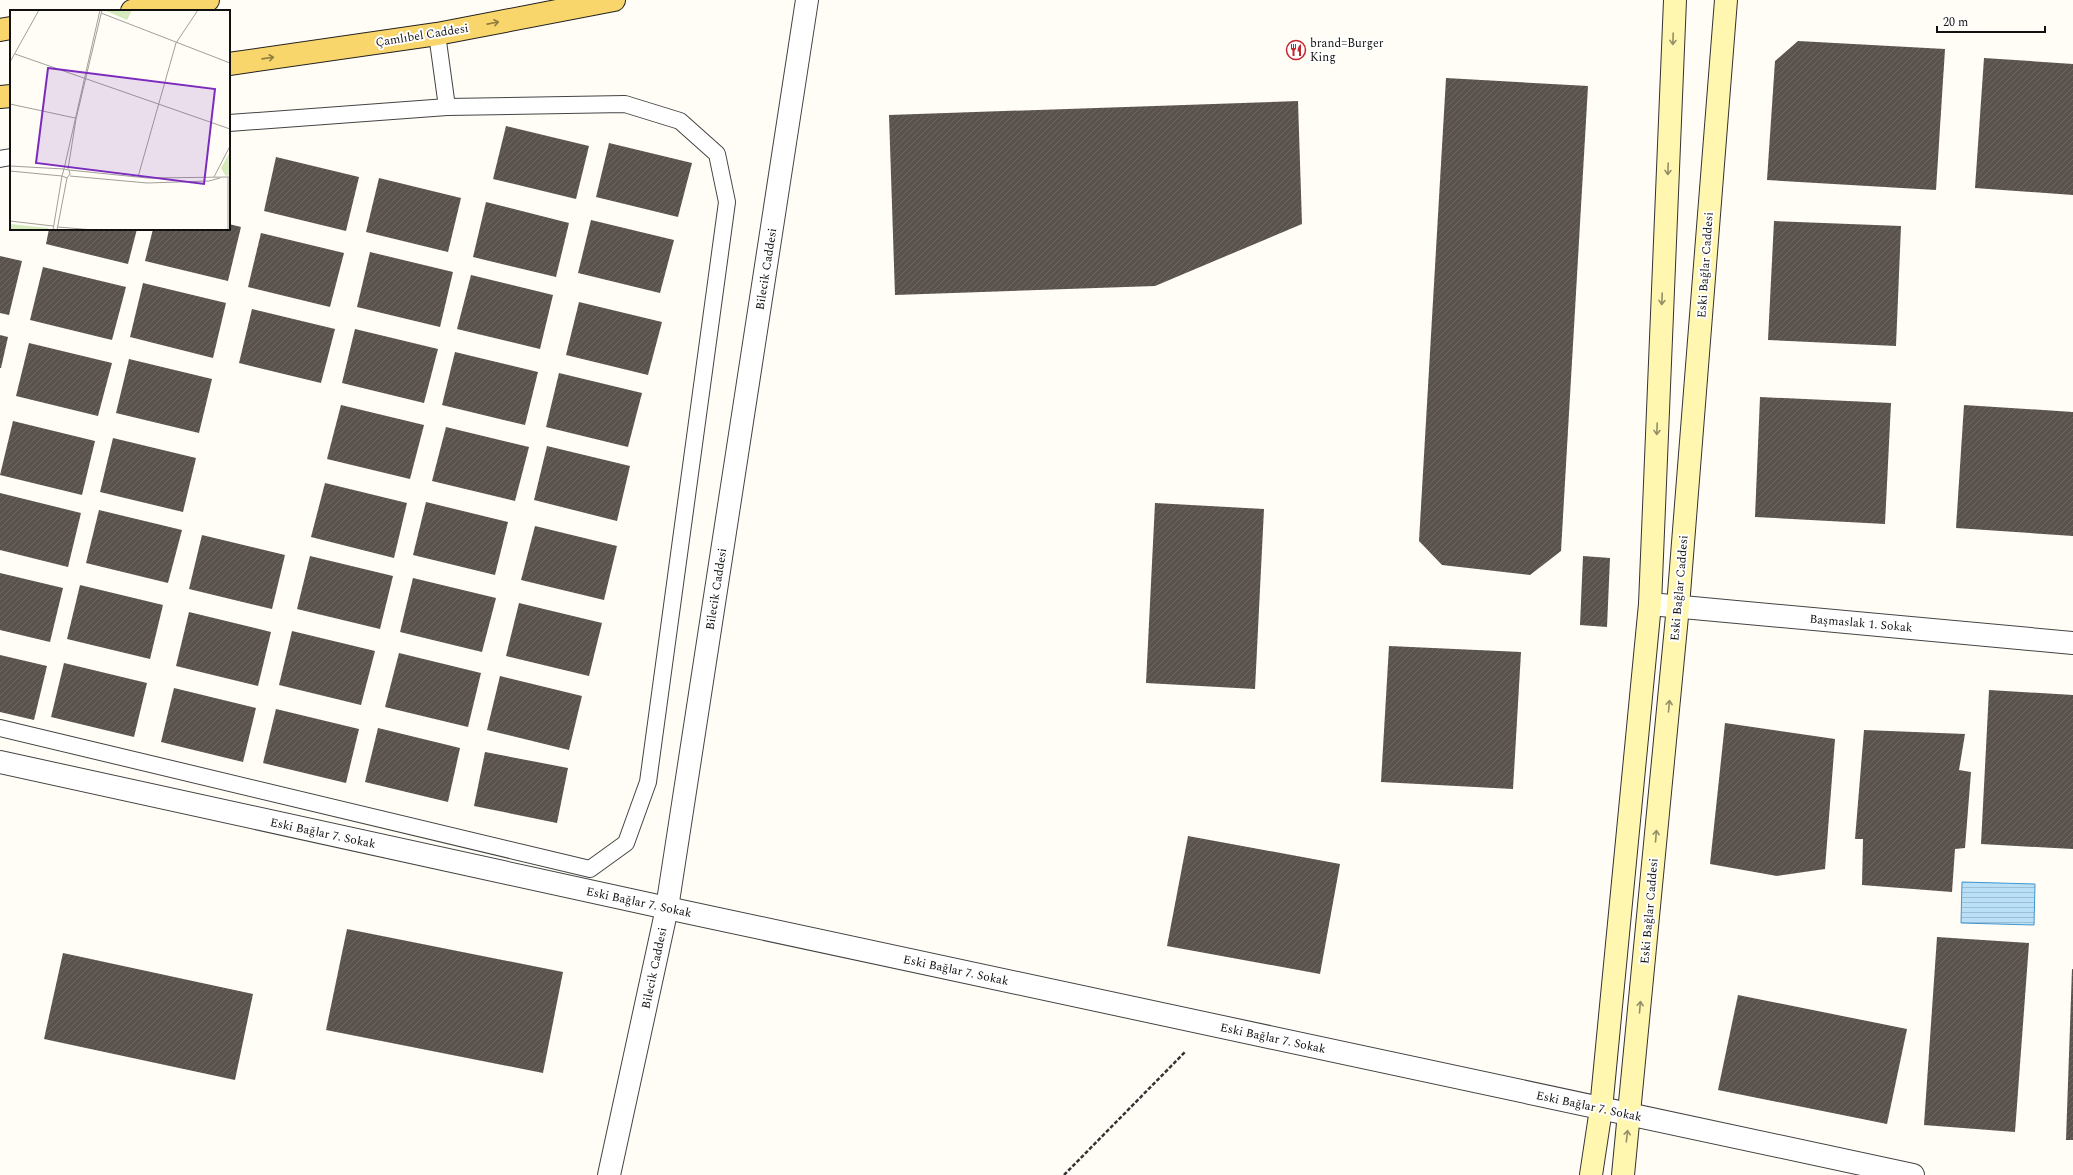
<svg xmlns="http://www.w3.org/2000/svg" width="2073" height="1175" font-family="Spectral,serif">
  <defs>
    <pattern id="water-rules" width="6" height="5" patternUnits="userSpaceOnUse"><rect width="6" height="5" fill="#b9e0f7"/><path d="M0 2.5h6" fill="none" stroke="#9ebfd3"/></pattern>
    <pattern id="building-hatch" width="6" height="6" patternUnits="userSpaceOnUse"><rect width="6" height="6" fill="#5a524d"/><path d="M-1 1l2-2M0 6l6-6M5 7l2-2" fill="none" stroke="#6d6662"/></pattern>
  </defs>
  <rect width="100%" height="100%" fill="#fffdf5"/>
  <path fill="url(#water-rules)" stroke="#3f96cf" d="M1962 882 2035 884 2034 925 1961 923Z"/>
  <g fill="url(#building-hatch)">
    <path d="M1798 41 1945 49 1936 190 1767 180 1775 61Z"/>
    <path d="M1984 58 2073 64V195L1975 188Z"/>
    <path d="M1446 78 1588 86 1561 551 1530 575 1442 565 1419 541Z"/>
    <path d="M1298 101 1302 224 1155 286 895 295 889 115Z"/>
    <path d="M506 126 589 146 576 199 493 179Z"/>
    <path d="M609 143 692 163 678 217 596 197Z"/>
    <path d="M276 157 359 177 346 231 264 211Z"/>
    <path d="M379 178 461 198 448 252 366 232Z"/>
    <path d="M486 202 569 223 556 277 473 257Z"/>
    <path d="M591 220 674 240 660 293 578 273Z"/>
    <path d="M1774 221 1901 226 1896 346 1768 340Z"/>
    <path d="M229 224 241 227 228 281 145 261 153 229H229Z"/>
    <path d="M49 229H137L128 264 46 244Z"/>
    <path d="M261 233 344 253 330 307 248 287Z"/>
    <path d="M370 252 453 272 440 327 357 307Z"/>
    <path d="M0 256 22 261 9 315 0 313Z"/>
    <path d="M43 267 126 287 112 340 30 320Z"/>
    <path d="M471 275 553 295 540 349 457 329Z"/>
    <path d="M143 283 226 303 213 358 130 337Z"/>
    <path d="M579 302 662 322 648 375 566 355Z"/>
    <path d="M252 309 335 329 321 383 239 363Z"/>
    <path d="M355 329 438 349 424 403 342 383Z"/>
    <path d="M0 335 8 337 1 368H0Z"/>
    <path d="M29 343 112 363 98 416 16 396Z"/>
    <path d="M455 352 538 372 525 425 442 405Z"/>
    <path d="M129 359 212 379 199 433 116 413Z"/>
    <path d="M559 373 642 393 628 447 546 427Z"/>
    <path d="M1760 397 1891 403 1885 524 1755 517Z"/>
    <path d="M341 405 424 425 410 479 327 459Z"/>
    <path d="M1964 405 2073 412V536L1956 528Z"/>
    <path d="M13 421 95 441 82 495 0 475Z"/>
    <path d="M446 427 529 447 515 501 432 481Z"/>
    <path d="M113 438 196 458 183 512 100 492Z"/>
    <path d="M547 446 630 466 617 521 534 500Z"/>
    <path d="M325 483 407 503 394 558 311 537Z"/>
    <path d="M0 493 81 513 68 567 0 550Z"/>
    <path d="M426 502 508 522 495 575 413 555Z"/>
    <path d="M1155 503 1264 509 1255 689 1146 683Z"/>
    <path d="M99 510 182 530 168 583 86 563Z"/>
    <path d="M535 526 617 546 604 600 521 580Z"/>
    <path d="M202 535 285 555 272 609 189 589Z"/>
    <path d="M310 556 393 576 380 629 297 609Z"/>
    <path d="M1583 556 1610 558 1607 627 1580 625Z"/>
    <path d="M0 573 63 588 50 642 0 630Z"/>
    <path d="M413 578 496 598 482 652 400 632Z"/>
    <path d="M80 585 163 605 150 659 67 639Z"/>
    <path d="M519 603 602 623 589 676 506 656Z"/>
    <path d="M189 612 271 632 258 686 176 666Z"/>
    <path d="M292 631 375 651 361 705 279 685Z"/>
    <path d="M1389 646 1521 652 1513 789 1381 782Z"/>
    <path d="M399 653 481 673 468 727 385 707Z"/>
    <path d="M0 655 47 666 34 720 0 712Z"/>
    <path d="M64 663 147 683 134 737 51 717Z"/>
    <path d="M500 676 582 696 569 750 487 730Z"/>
    <path d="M174 688 256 708 243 762 161 742Z"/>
    <path d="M1989 690 2073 695V849L1981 844Z"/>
    <path d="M276 709 359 729 346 783 263 763Z"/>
    <path d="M1725 723 1835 739 1825 869 1777 876 1710 864Z"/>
    <path d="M378 728 460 748 448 802 365 782Z"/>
    <path d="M1864 730 1965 734 1959 770 1971 772 1965 848 1955 849 1952 892 1862 885 1863 839H1855Z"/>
    <path d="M485 752 568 768 557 823 474 806Z"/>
    <path d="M1188 836 1340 864 1320 974 1167 946Z"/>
    <path d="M347 929 563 972 543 1073 326 1030Z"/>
    <path d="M1937 937 2029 943 2015 1132 1924 1125Z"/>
    <path d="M63 953 253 994 235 1080 44 1039Z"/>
    <path d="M2072 969H2073V1140H2066Z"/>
    <path d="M1738 995 1907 1029 1887 1124 1718 1090Z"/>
  </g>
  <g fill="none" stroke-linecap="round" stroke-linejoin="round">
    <defs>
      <g id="lane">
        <path d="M437 34 447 107"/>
        <path d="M0 159 11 157"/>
        <path d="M0 728 590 869 626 843 648 782 727 202 717 154 680 121 625 104 447 107 229 123"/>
      </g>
      <g id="street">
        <path d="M1650 604 2073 643"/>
        <path d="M0 762 667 908 1913 1175"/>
        <path d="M609 1175 667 908 807 0"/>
      </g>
      <g id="secondary">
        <path d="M1591 1175 1601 1109 1650 604 1675 0"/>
        <path d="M1623 1175 1678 606 1726 0"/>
      </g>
      <g id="primary">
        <path d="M132 11 208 0"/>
        <path d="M0 30 11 28"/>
        <path d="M229 64 437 34 614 0"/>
        <path d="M0 97 11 96"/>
      </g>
    </defs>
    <use href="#lane" stroke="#444" stroke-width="18"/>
    <use href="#street" stroke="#444" stroke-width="24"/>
    <use href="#secondary" stroke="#333" stroke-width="24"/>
    <use href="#primary" stroke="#222" stroke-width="24"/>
    <path stroke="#333" stroke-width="2.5" stroke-dasharray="4 2" stroke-linecap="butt" d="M1064 1175 1186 1051"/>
    <use href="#lane" stroke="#fff" stroke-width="16"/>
    <use href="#street" stroke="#fff" stroke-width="22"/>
    <use href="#secondary" stroke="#fff6b0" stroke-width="22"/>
    <use href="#primary" stroke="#f9d66b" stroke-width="22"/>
  </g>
  <defs><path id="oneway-shaft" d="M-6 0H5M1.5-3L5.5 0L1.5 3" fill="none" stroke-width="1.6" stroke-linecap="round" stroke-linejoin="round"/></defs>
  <g stroke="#917d42">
    <use href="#oneway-shaft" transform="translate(493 23) rotate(-11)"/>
    <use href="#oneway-shaft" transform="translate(268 58) rotate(-8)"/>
  </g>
  <g stroke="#948f68">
    <use href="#oneway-shaft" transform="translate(1673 39) rotate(92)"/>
    <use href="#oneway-shaft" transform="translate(1668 169) rotate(92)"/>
    <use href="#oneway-shaft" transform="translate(1662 299) rotate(92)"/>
    <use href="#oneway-shaft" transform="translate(1657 429) rotate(92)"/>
    <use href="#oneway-shaft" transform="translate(1669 706) rotate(-85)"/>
    <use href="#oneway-shaft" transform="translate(1656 836) rotate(-85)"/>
    <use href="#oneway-shaft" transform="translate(1640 1007) rotate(-85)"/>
    <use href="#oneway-shaft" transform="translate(1627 1136) rotate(-83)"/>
  </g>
  <defs>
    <symbol id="restaurant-ring" viewBox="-11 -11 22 22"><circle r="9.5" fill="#fff" stroke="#c4262e" stroke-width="1.5"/><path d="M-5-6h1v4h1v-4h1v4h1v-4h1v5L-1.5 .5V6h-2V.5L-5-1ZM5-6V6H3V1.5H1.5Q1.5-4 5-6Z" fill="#c4262e"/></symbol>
  </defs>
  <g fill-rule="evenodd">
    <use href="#restaurant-ring" x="1285" y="39" width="22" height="22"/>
  </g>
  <g text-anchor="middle" stroke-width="4" stroke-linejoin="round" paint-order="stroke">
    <g font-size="12" fill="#111" stroke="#fff">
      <text transform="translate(422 35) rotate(-9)" y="4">Çamlıbel Caddesi</text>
      <text transform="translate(1705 265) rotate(-86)" y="4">Eski Bağlar Caddesi</text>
      <text transform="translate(766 269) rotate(-81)" y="4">Bilecik Caddesi</text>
      <text transform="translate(1679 588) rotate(-85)" y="4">Eski Bağlar Caddesi</text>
      <text transform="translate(716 589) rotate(-81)" y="4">Bilecik Caddesi</text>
      <text transform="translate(1861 623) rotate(5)" y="4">Başmaslak 1. Sokak</text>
      <text transform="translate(323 833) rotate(12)" y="4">Eski Bağlar 7. Sokak</text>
      <text transform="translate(639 902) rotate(12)" y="4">Eski Bağlar 7. Sokak</text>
      <text transform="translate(1649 911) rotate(-85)" y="4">Eski Bağlar Caddesi</text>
      <text transform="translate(654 968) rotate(-78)" y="4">Bilecik Caddesi</text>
      <text transform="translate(956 970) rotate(12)" y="4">Eski Bağlar 7. Sokak</text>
      <text transform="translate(1273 1038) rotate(12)" y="4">Eski Bağlar 7. Sokak</text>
      <text transform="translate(1589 1106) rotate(12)" y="4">Eski Bağlar 7. Sokak</text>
    </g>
    <g font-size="12" fill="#111" stroke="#fff" text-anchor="start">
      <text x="1310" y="47">brand=Burger<tspan x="1310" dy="14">King</tspan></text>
    </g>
  </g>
  <g transform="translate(10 10)">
    <rect width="220" height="220" fill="#fffdf5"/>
    <path d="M94 0H122L117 10ZM220 142V165L216 166 211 158ZM0 214 38 218 39 220H0Z" fill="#d5ebbd"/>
    <path fill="none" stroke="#a09f9a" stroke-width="1" d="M91 3 220 53M5 44 220 119M0 52 29 0M0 94 65 108M0 156 54 159M54 159 90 0M58 159 66 109 92 0M59 160 137 168 220 167M0 161 52 166 43 220M60 166 137 173 199 171 210 168M128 167 166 33 188 0M204 167 220 136M0 211 43 216M48 217 84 220M47 220 57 168 60 164 59 160 54 159 52 166 57 168M218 220V167"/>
    <path fill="#7b2cbf" fill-opacity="0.15" stroke="#7b2cbf" stroke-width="2" d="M38 58 205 79 194 174 26 153Z"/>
    <rect width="220" height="220" fill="none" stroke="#111" stroke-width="2"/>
  </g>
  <path d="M1937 26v6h108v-6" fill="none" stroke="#111111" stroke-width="2"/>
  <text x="1943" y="26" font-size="12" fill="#111111" stroke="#ffffff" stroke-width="3" paint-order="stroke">20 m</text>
</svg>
